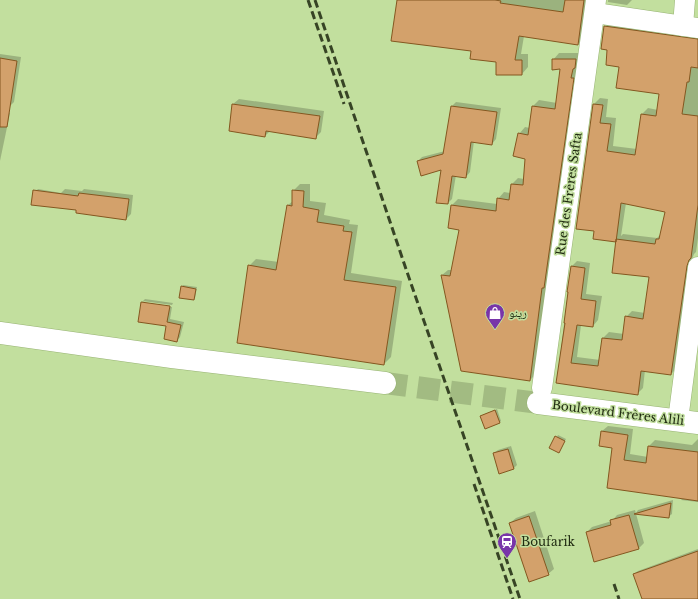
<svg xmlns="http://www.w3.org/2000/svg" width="698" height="599" font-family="'Libre Baskerville','Noto Naskh Arabic',serif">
  <rect width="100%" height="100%" fill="#c2df9e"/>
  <g fill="#0003" fill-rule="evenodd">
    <path d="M398 0H589L584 38 578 44 524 36 521 54H528V67L522 74 497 61 472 50Z"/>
    <path d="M608 0H632L627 5 608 2Z"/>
    <path d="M611 21 698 33V238L696 252 694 254 692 259 677 368 671 374 645 370 643 388 637 394 557 382 571 267 577 261 590 263 586 294 602 296 598 320 593 326 581 325 577 357 600 360 603 338 609 332 624 334 626 317 632 311 645 313 650 277 617 239 615 241 594 104 600 98 608 99 606 117 616 118 613 146 637 149 642 114 648 108 658 110 660 93 620 66 608 49 605 27ZM626 203 666 211 661 234 657 238 623 234 621 236Z"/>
    <path d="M559 53H582L536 374 530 380 442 275 448 270H452L460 229 449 228 452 205 458 199 497 204 498 199 504 192 510 193 512 184 518 178 524 179 526 158 519 134 525 127 530 128 533 106 539 100 557 103 562 68 553 60Z"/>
    <path d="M0 54 21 57 14 102 9 107 0 105Z"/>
    <path d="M239 99 324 111 321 132 316 137 270 131 265 136 233 104Z"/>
    <path d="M456 102 501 108 496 139 492 144 474 141 470 172 466 177 456 175 452 199 448 203 442 169 418 161 422 157 445 151 452 106Z"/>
    <path d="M0 113H10L0 161Z"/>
    <path d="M300 184H310V201L326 203 324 215 350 220 349 224 358 225 351 273 402 281 391 357 384 364 249 266 256 259 279 262 288 205 293 201V191Z"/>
    <path d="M38 189 61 193 65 189 82 191 84 189 133 195 131 214 126 219 78 209 33 194Z"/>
    <path d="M183 285 197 287 195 298 194 299 182 287Z"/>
    <path d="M145 299 173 303 172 305 143 301V303L172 307 170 319 184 322 180 337 177 341 168 325 142 302Z"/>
    <path d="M497 409 501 421 500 422 481 416 483 415Z"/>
    <path d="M608 426 633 429 630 454 648 457 649 446 655 440 692 445 698 439V502L681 500 683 498 608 488 613 447 602 431Z"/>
    <path d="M558 435 566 439 560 450 551 448Z"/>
    <path d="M511 446 517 465 514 468 494 453 498 450Z"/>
    <path d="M673 500 672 514 668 517 636 513 638 510Z"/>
    <path d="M635 510 644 543 639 548 587 532 592 527 612 521 617 515Z"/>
    <path d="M535 511 554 569 548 574 510 523 516 518Z"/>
    <path d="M698 549V599H643L634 574 638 571Z"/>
  </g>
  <g fill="#d3a16b" stroke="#845720">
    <path d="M397 0H495L501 1 500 3 563 12 565 0H584L578 45 519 36 515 60H522V75H496V62L470 59 471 51 391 41Z"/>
    <path d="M604 26 698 39V68L691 67 689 82H687L682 114 698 116V205L691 258 689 260 687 266 671 375 641 371 638 395 556 383 565 323H564L568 292H567L571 266 585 268 581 299 596 301 593 327 577 325 571 363 598 366 602 338 622 340 625 316 643 319 649 277 612 273 616 239 655 244 656 239H659L665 212 621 203 616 242 593 239 594 231 576 229 593 104 603 105 600 123 611 124 607 151 635 155 641 114 656 116 659 94 616 88 619 67 606 65 607 50 601 49Z"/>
    <path d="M0 58 17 61 7 127H0Z"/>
    <path d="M552 59H576L575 68 573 69 571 78H574L544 288H542L530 381 461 371 441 275 450 276 459 230 448 228 451 205 496 211 497 198 509 200 511 184 523 185 525 159 513 156 518 133 528 135 532 106 555 109 560 69 552 70Z"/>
    <path d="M232 104 320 116 316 139 266 131 265 137 229 131Z"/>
    <path d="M451 106 497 112 492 145 471 142 466 178 452 176 448 204 436 203 441 170 421 176 417 161 443 154Z"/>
    <path d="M33 190 78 196 79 193 129 199 126 220 76 213V210L31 205Z"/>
    <path d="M292 190 304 191 303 207 319 210 317 222 344 226 343 231 352 232 344 280 396 287 384 365 237 343 248 265 276 270 287 205 292 206Z"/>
    <path d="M181 286 196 289 194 300 179 298Z"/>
    <path d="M141 302 170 306 167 322 181 325 177 342 164 339 166 326 138 322Z"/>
    <path d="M495 410 500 423 485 429 480 416Z"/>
    <path d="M601 431 628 435 624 460 646 463 648 446 698 452V501L607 488 612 448 599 446Z"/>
    <path d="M555 436 565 441 559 453 549 448Z"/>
    <path d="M508 449 514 469 499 474 493 453Z"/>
    <path d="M671 503 669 518 634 514Z"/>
    <path d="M629 515 639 549 594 562 586 532 611 525 610 520Z"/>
    <path d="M529 516 549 575 529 582 509 523Z"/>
    <path d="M698 551V599H642L633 574Z"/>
  </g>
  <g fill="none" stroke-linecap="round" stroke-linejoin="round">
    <path stroke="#a2bb82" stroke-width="22" stroke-dasharray="22 11" stroke-linecap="butt" d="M385 383 538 403"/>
    <defs>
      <g id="minor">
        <path d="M595 13 698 28"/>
        <path d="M683 26 685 0"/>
        <path d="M542 388 596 0"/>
        <path d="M678 420 698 267"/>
      </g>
      <g id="major">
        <path d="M0 333 172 357 385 383"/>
        <path d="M538 403 698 423"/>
      </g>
    </defs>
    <use href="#minor" stroke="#97b373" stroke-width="21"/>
    <use href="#major" stroke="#97b373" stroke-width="23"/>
    <use href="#minor" stroke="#fff" stroke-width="20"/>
    <use href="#major" stroke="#fff" stroke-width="22"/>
    <g stroke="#374425" stroke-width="3" stroke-dasharray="8 4" stroke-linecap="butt">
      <path d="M308 0 344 104"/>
      <path d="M315 0 406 269 520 599"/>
      <path d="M474 484 513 599"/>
      <path d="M614 584 619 599"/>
    </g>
  </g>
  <defs>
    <symbol id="shop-pin" viewBox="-11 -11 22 30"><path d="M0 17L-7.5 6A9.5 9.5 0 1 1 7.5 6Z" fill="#7835a9" stroke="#c2df9e"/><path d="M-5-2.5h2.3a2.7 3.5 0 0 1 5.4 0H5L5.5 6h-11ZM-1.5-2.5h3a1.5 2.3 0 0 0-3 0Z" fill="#fff"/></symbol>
    <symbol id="station-pin" viewBox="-11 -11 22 30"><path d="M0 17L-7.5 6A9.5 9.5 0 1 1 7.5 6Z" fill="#7835a9" stroke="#c2df9e"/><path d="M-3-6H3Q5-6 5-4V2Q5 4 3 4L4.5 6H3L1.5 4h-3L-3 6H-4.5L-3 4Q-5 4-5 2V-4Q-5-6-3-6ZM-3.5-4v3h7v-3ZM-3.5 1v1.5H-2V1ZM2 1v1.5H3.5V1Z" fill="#fff"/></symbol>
  </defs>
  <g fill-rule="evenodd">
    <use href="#shop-pin" x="484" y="302" width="22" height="30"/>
    <use href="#station-pin" x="496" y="531" width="22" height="30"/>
  </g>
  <g text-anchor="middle" stroke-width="3" stroke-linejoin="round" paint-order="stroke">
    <g font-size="12" fill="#212c12" stroke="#c2df9e">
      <text transform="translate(569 194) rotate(-82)" y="4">Rue des Frères Safta</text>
      <text transform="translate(618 413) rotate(7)" y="4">Boulevard Frères Alili</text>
    </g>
    <g font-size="12" fill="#212c12" stroke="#c2df9e" text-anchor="start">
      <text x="509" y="317">رينو</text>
      <text x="521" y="546">Boufarik</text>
    </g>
  </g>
</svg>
